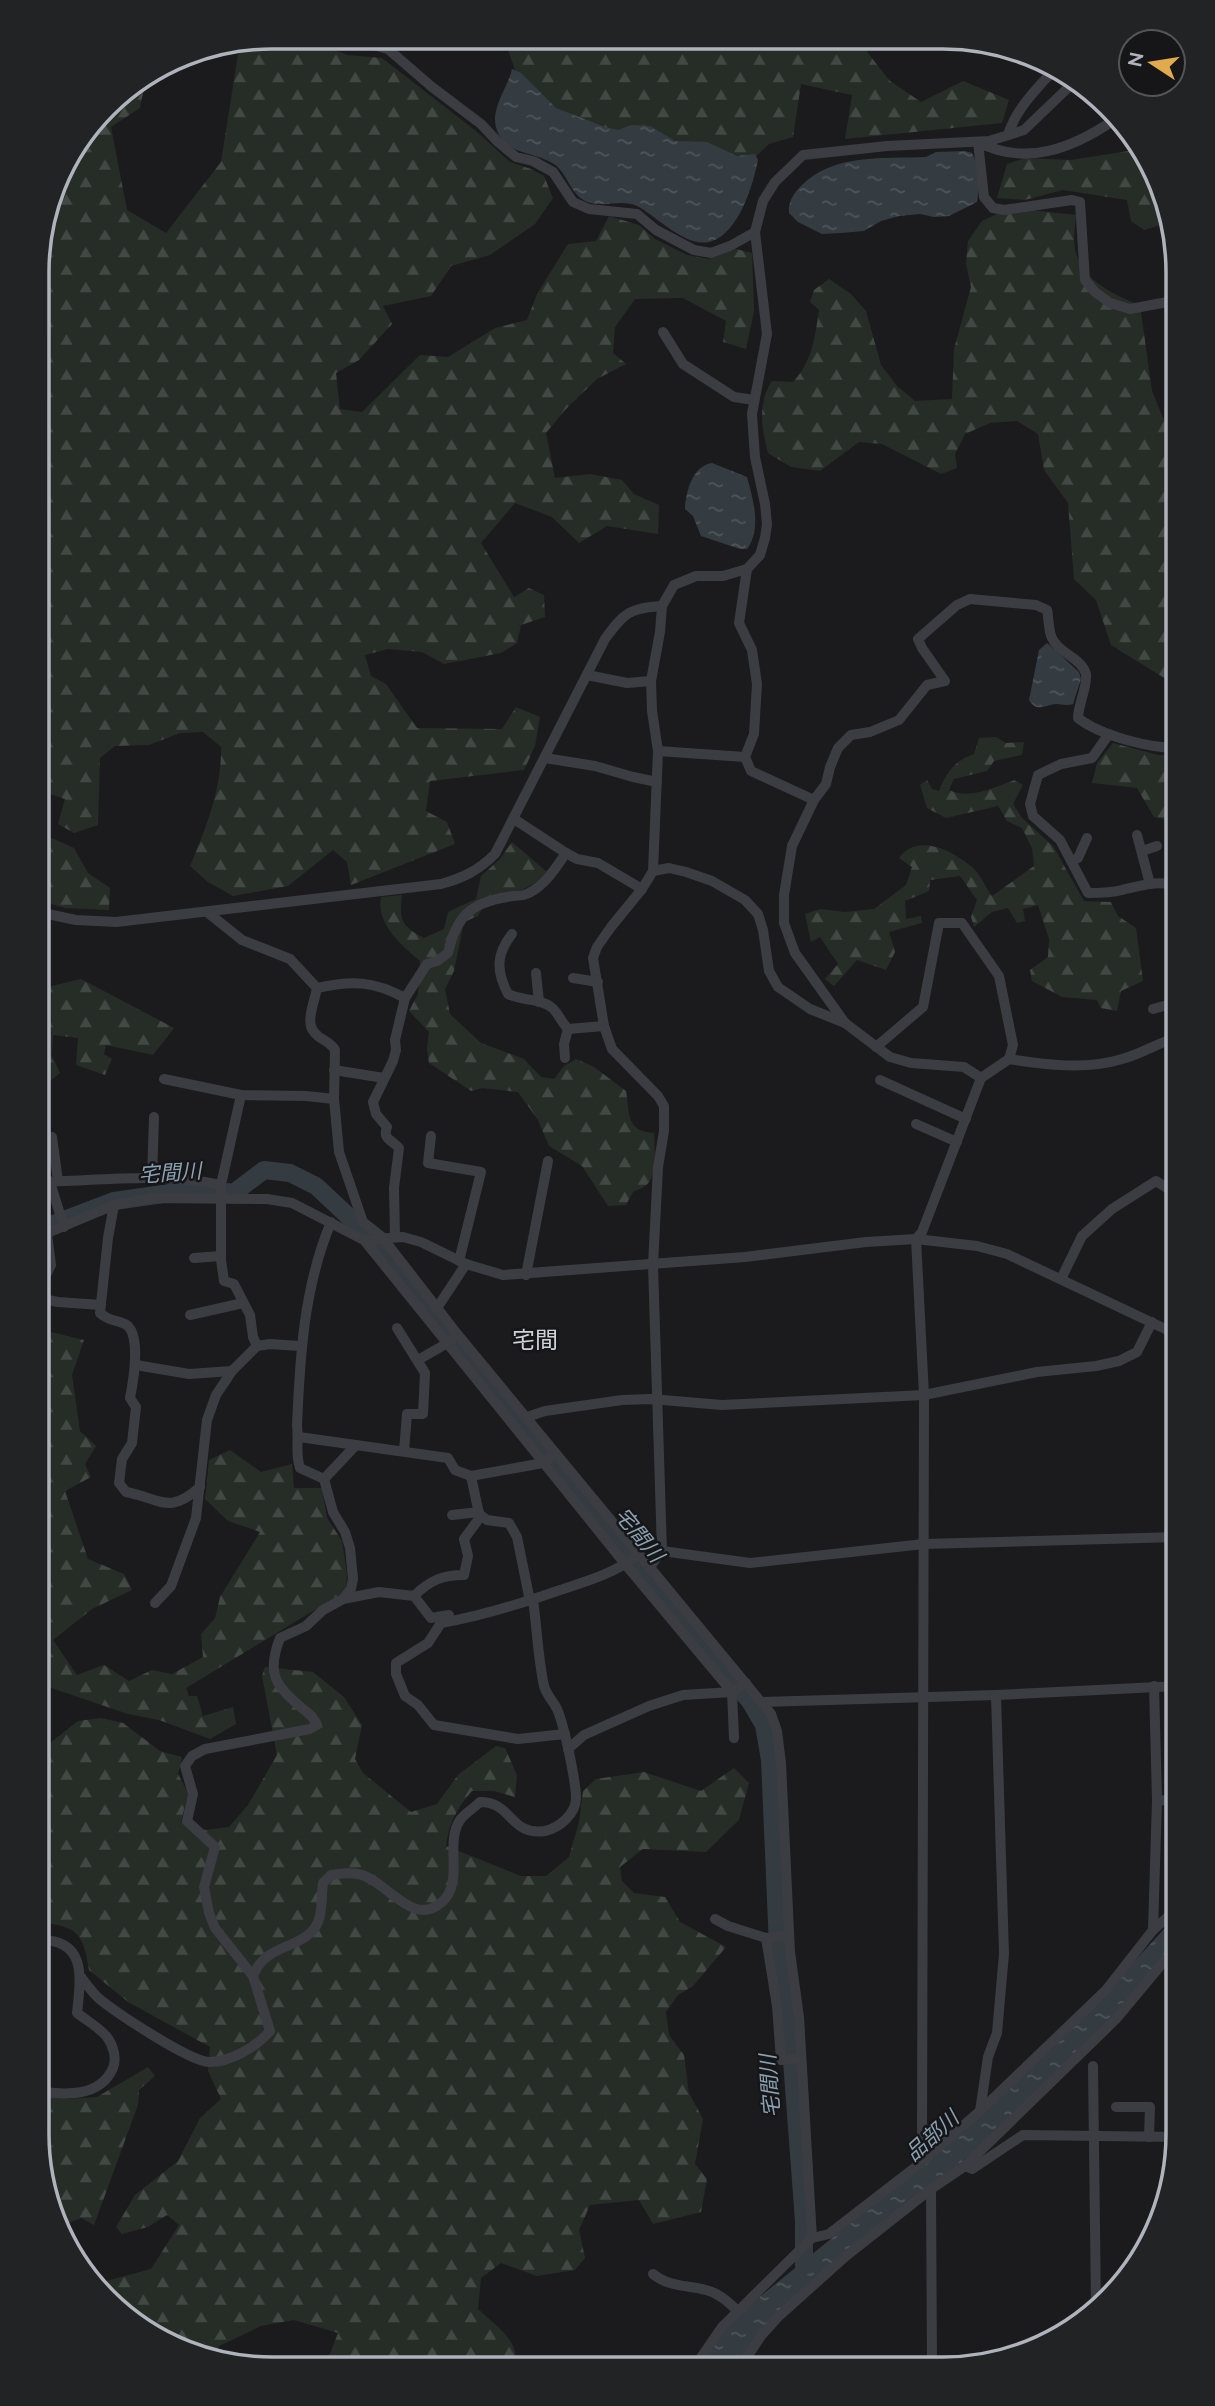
<svg xmlns="http://www.w3.org/2000/svg" width="1215" height="2406" font-family="Raleway,'Noto Sans JP',sans-serif">
  <defs>
    <pattern id="forest-firs" width="22" height="20" patternUnits="userSpaceOnUse" patternTransform="scale(1.75)"><rect width="22" height="20" fill="#252d26"/><path d="M5 1l3.5 6h-7zM16 11l3.5 6h-7z" fill="#424944"/></pattern>
    <pattern id="water-ripples" width="26" height="14" patternUnits="userSpaceOnUse" patternTransform="scale(1.75)"><rect width="26" height="14" fill="#343c42"/><path d="M2 4q2-2 4 0t4 0M15 11q2-2 4 0t4 0" fill="none" stroke="#4f565b"/></pattern>
  </defs>
  <rect width="100%" height="100%" fill="#1b1b1d"/>
  <g fill="url(#forest-firs)">
    <path d="M283 37 313 41 347 55 382 58 476 131 510 162 531 169 544 176 553 198 535 224 490 255 451 266 431 296 383 306 392 324 359 360 336 373 340 409 362 412 420 355 448 357 495 328 527 320 537 294 568 244 596 241 609 216 639 225 655 239 687 255 709 259 736 249 752 253 754 311 746 349 723 342 726 321 683 298 635 299 615 327 613 353 626 364 597 379 565 410 546 433 555 478 590 474 622 480 634 494 659 505 658 534 607 526 579 543 552 517 515 503 481 543 514 597 529 588 544 595 545 617 521 625 517 643 501 653 444 664 422 652 388 649 365 655 371 676 386 684 417 728 502 729 516 707 540 717 535 746 524 770 430 781 426 811 447 822 455 844 351 885 347 862 333 850 288 886 233 896 208 882 190 866C206 828 222 788 221 747L203 732 180 733 149 745 115 746 100 758 98 825 74 833 58 824 65 799 41 791 38 793 39 242 61 168 117 95 158 70 145 83 140 108 111 127 127 210 166 233 221 162 238 54 251 41 270 46Z"/>
    <path d="M494 38 874 40 867 52 890 81 921 102 963 81 1009 100 1002 123 845 139 852 95 801 84 793 137 769 144 739 173 665 153 524 96 508 50Z"/>
    <path d="M1135 150 1166 197 1171 229 1161 225 1144 230 1131 221 1127 200 1063 190 1025 200 997 198 1007 164 1025 158 1071 160Z"/>
    <path d="M1021 209 1076 215C1075 225 1073 239 1075 249 1081 280 1114 295 1140 305L1152 391 1163 418 1178 431V682L1169 681 1111 645 1096 600 1074 579 1068 503 1044 470 1038 434 1017 421 990 423 965 434 955 454 957 468 941 474 882 444 859 442 820 471 791 467 768 453C762 430 757 403 772 381L793 382C812 362 815 337 819 310L810 302 814 290 829 279 851 294 866 311 881 365 897 386 915 401 952 399 954 349 971 287 966 264 968 241 982 221 999 213Z"/>
    <path d="M1176 256 1178 292H1165L1167 264Z"/>
    <path d="M996 737 1006 743 1024 742 1022 755 994 761 987 771 954 779 949 790C970 800 995 787 1015 780L1023 785 1013 804 1022 818 1053 846 1084 901 1111 902 1118 916 1136 928 1143 981 1121 991 1117 1011 1101 1008 1097 1000 1062 997 1032 981 1030 970 1048 957 1049 939 1038 905 1023 909 1025 921 1017 923 1008 908 992 912 974 927 971 917 977 900 960 876 930 880 929 891 905 901 906 919 921 916 922 923 889 932 895 952 886 970 857 960 834 986 825 979 838 964 820 937 811 942 805 914 820 909 845 912 874 909 906 885 912 867 899 858C917 832 954 851 973 868 981 875 986 888 992 896L1034 866 1032 848 1022 828 1007 821 998 806 946 818 927 808 920 785 927 780 932 789 939 791C946 773 955 760 974 754L979 738Z"/>
    <path d="M1113 743 1158 755H1178V845L1172 821 1154 817 1137 788 1092 783 1097 763Z"/>
    <path d="M38 828 47 836 74 848 88 873 110 888 109 910 65 908 38 900Z"/>
    <path d="M512 842 547 872C527 892 514 893 487 899L478 916 464 922 454 971 445 989 450 1014 481 1043 524 1059 541 1077 554 1079 564 1066 576 1059 594 1067 626 1091C630 1115 626 1131 654 1133 655 1146 656 1166 651 1179 648 1186 640 1189 633 1192L626 1205 608 1206 582 1166 549 1146 538 1120 518 1092 482 1088 471 1091 429 1063 427 1049 429 1032 409 1011 418 994 420 961C401 945 376 924 381 897L402 895C399 920 401 926 424 938L444 929 448 912 476 899 481 876 500 859Z"/>
    <path d="M81 979 174 1028 153 1055 106 1045 104 1054 112 1059 105 1075 76 1065 78 1038 53 1035 52 1056 60 1073 38 1091V994L43 988Z"/>
    <path d="M38 1324 47 1331 84 1340 72 1375 80 1431 96 1446 85 1464 91 1477 65 1491 88 1559 124 1574 132 1590 92 1609 53 1640 77 1675 104 1665 129 1681 152 1670 172 1674 203 1657 201 1634 215 1618 220 1597 260 1532 228 1521 205 1499 209 1460 230 1450 261 1472 292 1464 294 1488H322L327 1518 342 1541 347 1574 346 1591 186 1688 189 1696H197L203 1716 233 1707 236 1724 210 1739 159 1720 128 1714 37 1683Z"/>
    <path d="M265 1667 313 1672 344 1697 362 1725 355 1759 363 1773 411 1812 437 1804 458 1775 496 1746 505 1748 517 1775 515 1797 494 1791H472C457 1808 449 1823 446 1846L521 1876H546L569 1857 579 1822 583 1791 596 1779 644 1772 701 1791 734 1768 749 1783 739 1820 706 1852 643 1849 620 1867 622 1881 634 1893 665 1897 680 1922 726 1947 693 1986 678 1995 666 2012 669 2035 684 2055 689 2093 703 2119 695 2164 707 2179 701 2212 653 2224 639 2200 590 2205 579 2230 585 2258 575 2270 537 2276 501 2263 481 2278 478 2309C497 2327 520 2340 516 2368L325 2367 338 2333 294 2320 261 2326 219 2346 211 2359 182 2351 117 2311 99 2283 151 2269 179 2225 167 2215 148 2227 122 2234 116 2227 135 2195 178 2161 200 2118 221 2099 208 2071 210 2047 128 2002 89 1970C83 1932 77 1927 40 1922L37 1916V1749L41 1750 78 1721 101 1718 123 1723 160 1751 182 1757 178 1774 188 1793 181 1822 205 1830 229 1827 248 1805 277 1755 262 1676Z"/>
    <path d="M148 2067 155 2076 139 2090 138 2105 94 2225 81 2218 61 2226 49 2209 37 2134V2080L39 2084 68 2099 97 2097Z"/>
  </g>
  <g fill="url(#water-ripples)">
    <path d="M512 69 521 73 556 108 605 127 618 130 631 125 650 126 675 141 707 142 737 156 755 154 758 160C753 185 739 232 712 241 687 250 657 216 637 206 621 198 601 209 585 201 570 193 567 173 554 164 535 151 506 156 497 130 489 109 508 88 512 69Z"/>
    <path d="M965 151 972 153C979 166 980 188 977 202L949 216 934 217 920 214 899 216 881 221 864 231 841 233 822 234 798 222 789 213C788 201 794 193 802 185 834 153 885 159 926 157L936 152Z"/>
    <path d="M712 463 747 477C753 499 762 529 747 549H740L701 536 693 516 685 509C686 492 692 466 712 463Z"/>
    <path d="M1047 643 1079 672 1081 679 1073 704C1066 706 1062 704 1056 704 1044 705 1037 713 1029 700L1039 650Z"/>
    <path d="M1178 1914V1943L1110 2020 997 2132 759 2334 733 2369H699L725 2329 757 2299 880 2199 1129 1967Z"/>
  </g>
  <g fill="none" stroke-linecap="round" stroke-linejoin="round">
    <path stroke="#343c42" stroke-width="18" d="M38 1230 114 1201 170 1193 235 1192 264 1170 290 1173 316 1186 363 1230 508 1404 635 1568 750 1701 764 1725 770 1760 778 1946 790 2034 804 2221V2266"/>
    <g stroke="#3c3d42" stroke-width="10">
      <path d="M343 37 388 49 432 87 481 124 498 142 516 157 533 161 553 172 573 202 589 209 637 214 656 230 694 250 711 253 730 246 755 232"/>
      <path d="M1114 120C1073 148 1026 167 978 142L984 197 993 208 1004 210 1072 200 1080 202 1085 280 1095 292 1110 303 1130 309 1178 300"/>
      <path d="M1008 135C1015 111 1035 90 1052 72"/>
      <path d="M663 332 683 364 734 397 754 400"/>
      <path d="M747 569 739 623 752 650 757 684 754 734 745 757 751 771 814 800"/>
      <path d="M587 675 627 683 651 681"/>
      <path d="M1109 734 1092 758 1061 764 1038 775 1030 804 1033 816 1060 840 1088 893C1099 893 1111 893 1122 890 1140 886 1161 879 1178 887"/>
      <path d="M658 751 745 757"/>
      <path d="M545 758 595 766 633 777 657 782"/>
      <path d="M514 819 566 853 577 859 598 863 642 889"/>
      <path d="M1137 835 1150 884"/>
      <path d="M1142 851 1157 846"/>
      <path d="M1071 861 1078 858 1087 838"/>
      <path d="M653 871 669 868 686 872 712 881 745 900 758 914 763 930 769 971 778 987 810 1009 845 1023 890 1057 911 1063 964 1067 981 1078"/>
      <path d="M38 912 76 920 116 922 441 884C463 878 479 870 495 854L605 639C624 613 629 608 662 606"/>
      <path d="M207 912 242 940 290 959 317 988C315 1000 305 1022 314 1032 320 1040 330 1041 335 1050L334 1099 339 1152 363 1222 382 1237 458 1335 771 1714 777 1731 781 1763 790 1952 799 2017 812 2238"/>
      <path d="M512 934C496 954 496 971 508 994 521 1001 539 998 551 1007 558 1012 561 1022 568 1029L564 1044 565 1058"/>
      <path d="M536 973 539 1002"/>
      <path d="M573 978 598 982"/>
      <path d="M317 988C352 980 374 981 405 998"/>
      <path d="M1153 1009 1178 1002"/>
      <path d="M845 1023 795 953 784 923V895L792 846 814 800 826 784 830 767 838 748 851 735 870 732 899 720 927 685 945 681 922 648 918 639 957 605 970 599 1036 605 1047 610C1049 618 1048 630 1052 638 1058 653 1082 658 1086 674 1088 685 1078 705 1078 718 1101 736 1149 748 1178 748"/>
      <path d="M568 1029 604 1026"/>
      <path d="M876 1047 923 1007 939 923H962L999 976 1013 1045 1009 1059"/>
      <path d="M334 1070 384 1078"/>
      <path d="M164 1079 241 1095 306 1096 334 1099"/>
      <path d="M880 1080 966 1119"/>
      <path d="M241 1095 221 1185V1260L224 1281 234 1284 250 1315 253 1337 257 1346"/>
      <path d="M916 1124 957 1142"/>
      <path d="M431 1136 428 1163 481 1172 459 1261"/>
      <path d="M52 1137 58 1181"/>
      <path d="M152 1178 154 1117"/>
      <path d="M38 1182C99 1181 160 1172 221 1185"/>
      <path d="M50 1182 64 1227"/>
      <path d="M114 1205 108 1238 100 1313C110 1322 115 1319 125 1324 142 1333 133 1383 130 1398L136 1407 132 1443 122 1459 119 1483 126 1492C161 1499 169 1515 200 1487"/>
      <path d="M38 1237 114 1205 152 1198 267 1199 292 1203 364 1240 403 1237 421 1242 466 1264 503 1275 745 1257 866 1242 916 1239 977 1246 1007 1254 1178 1335"/>
      <path d="M395 1237 394 1188 399 1148C392 1140 382 1139 387 1127L376 1114 373 1102 393 1061 396 1050 395 1040 405 998 427 964 437 961 448 953C456 918 469 903 507 897 514 895 522 897 529 893 545 885 556 868 566 853"/>
      <path d="M364 1240 626 1565 732 1692 734 1738"/>
      <path d="M194 1258 221 1256"/>
      <path d="M526 1275 548 1161"/>
      <path d="M1061 1279 1082 1236 1112 1209 1156 1181 1178 1195"/>
      <path d="M38 1291 51 1265 47 1234"/>
      <path d="M38 1298 58 1302 101 1305"/>
      <path d="M437 1308 466 1264"/>
      <path d="M190 1315 243 1303"/>
      <path d="M397 1328 425 1373 423 1414H407L404 1451"/>
      <path d="M418 1360 451 1341"/>
      <path d="M136 1365 189 1374 232 1371"/>
      <path d="M527 1417 545 1411 622 1400 651 1399 722 1405 924 1395 1037 1372 1096 1366 1119 1361 1137 1352 1152 1322"/>
      <path d="M299 1437 448 1458 455 1470 471 1476 543 1463 555 1454"/>
      <path d="M471 1476 479 1514 487 1520 509 1523 517 1537 530 1601"/>
      <path d="M324 1479 300 1468C295 1454 299 1440 297 1425 300 1355 304 1287 331 1222"/>
      <path d="M324 1479 356 1445"/>
      <path d="M452 1515 479 1512"/>
      <path d="M662 1551 750 1563 924 1544 1178 1537"/>
      <path d="M649 1568 662 1551 653 1265 658 1167 664 1131V1106L658 1096 612 1049 604 1026 593 958 597 947 611 927 642 889 653 871 658 751 652 711 651 681 660 632 662 606 674 585 696 576H723L747 569 760 555 765 538 767 524 765 504 755 457 752 414 767 334 755 232 763 201 775 182 803 155 887 146 989 141 1024 130 1073 83"/>
      <path d="M414 1596C430 1580 443 1575 464 1575L468 1556 464 1539 481 1516"/>
      <path d="M343 1599 379 1592 414 1596 431 1618 449 1615"/>
      <path d="M155 1603 171 1586 196 1518 207 1420 216 1395 232 1371 257 1346 270 1344 300 1346"/>
      <path d="M762 1702 996 1695 1178 1686"/>
      <path d="M565 1734 518 1739 434 1725 418 1705 405 1696 396 1674V1663L428 1643 441 1623C482 1616 520 1604 560 1590 588 1581 615 1573 638 1555"/>
      <path d="M568 1749 584 1735 649 1706 683 1695 732 1692 746 1683"/>
      <path d="M1157 1800 1178 1801"/>
      <path d="M715 1919 728 1926 766 1938 777 2006 781 2060 801 2058"/>
      <path d="M1153 1930 1157 1800 1154 1686"/>
      <path d="M766 1938 789 1935"/>
      <path d="M253 1976C265 1942 306 1950 318 1922 323 1910 321 1896 323 1883L331 1875C340 1874 349 1872 358 1874 386 1879 412 1929 442 1902 465 1881 444 1845 460 1820 465 1813 474 1808 480 1802 513 1802 509 1836 545 1831 559 1828 576 1814 576 1798 576 1782 564 1724 557 1709 553 1701 546 1694 544 1686 538 1658 537 1628 533 1600"/>
      <path d="M81 1977C87 1985 94 1995 102 2001 120 2015 189 2061 209 2062 231 2062 256 2047 270 2031L253 1976 215 1928 209 1913 204 1887 215 1847 187 1821 193 1794 185 1766 192 1756 205 1749 310 1729 317 1725C314 1717 309 1714 303 1709 275 1685 266 1674 280 1638L306 1626 323 1610 343 1599 351 1589 353 1579 350 1548 345 1532 333 1512 324 1479"/>
      <path d="M1093 2066 1096 2309"/>
      <path d="M37 2091C64 2095 100 2098 113 2068 117 2058 113 2045 107 2037 100 2028 86 2020 77 2013 81 1977 87 1938 37 1940"/>
      <path d="M1116 2107H1150L1149 2137"/>
      <path d="M980 2111 988 2057 997 2033 1004 1954 996 1695"/>
      <path d="M917 2166 922 2146 924 1395 916 1239 922 1232 981 1078 1009 1059C1045 1065 1087 1070 1122 1059 1142 1054 1159 1042 1178 1037"/>
      <path d="M965 2166 972 2169 1023 2135 1178 2137"/>
      <path d="M931 2189 932 2369"/>
      <path d="M653 2274C669 2287 686 2285 706 2290 719 2293 728 2302 738 2311"/>
      <path d="M693 2369 722 2327 812 2238 829 2234 917 2166 980 2111 1106 1990 1153 1930 1178 1908"/>
      <path d="M739 2369 761 2336 779 2316 846 2256 931 2189 965 2166 1116 2019 1161 1965 1178 1949"/>
      <path d="M754 2369 757 2365 950 2368"/>
    </g>
  </g>
  <g text-anchor="middle" stroke-width="5" stroke-linejoin="round" paint-order="stroke">
    <g font-size="21" font-style="italic" fill="#8aa1b2" stroke="#161618">
      <text transform="translate(170 1173) rotate(-4)" y="7">宅間川</text>
      <text transform="translate(639 1535) rotate(51)" y="7">宅間川</text>
      <text transform="translate(770 2086) rotate(-94)" y="7">宅間川</text>
      <text transform="translate(932 2136) rotate(-42)" y="7">品部川</text>
    </g>
    <g font-size="23" fill="#cfd2d7" stroke="#161618">
      <text x="535" y="1348">宅間</text>
    </g>
  </g>
  <path d="M0 0H1215V2406H0ZM272 49H943A223 223 0 0 1 1166 272V2134A223 223 0 0 1 943 2357H272A223 223 0 0 1 49 2134V272A223 223 0 0 1 272 49Z" fill="#222325" fill-rule="evenodd"/>
  <path fill="none" stroke="#afb3bb" stroke-width="3.5" d="M272 49H943A223 223 0 0 1 1166 272V2134A223 223 0 0 1 943 2357H272A223 223 0 0 1 49 2134V272A223 223 0 0 1 272 49Z"/>
  <g transform="translate(1152 63) rotate(282)"><circle r="33" fill="#161618" stroke="#535559" stroke-width="2"/>
  <path d="M0-5L12 26L0 18L-12 26Z" fill="#e2aa4e"/>
  <text y="-10" font-size="19" font-weight="bold" text-anchor="middle" fill="#afb3bb">N</text>
  </g>
</svg>
